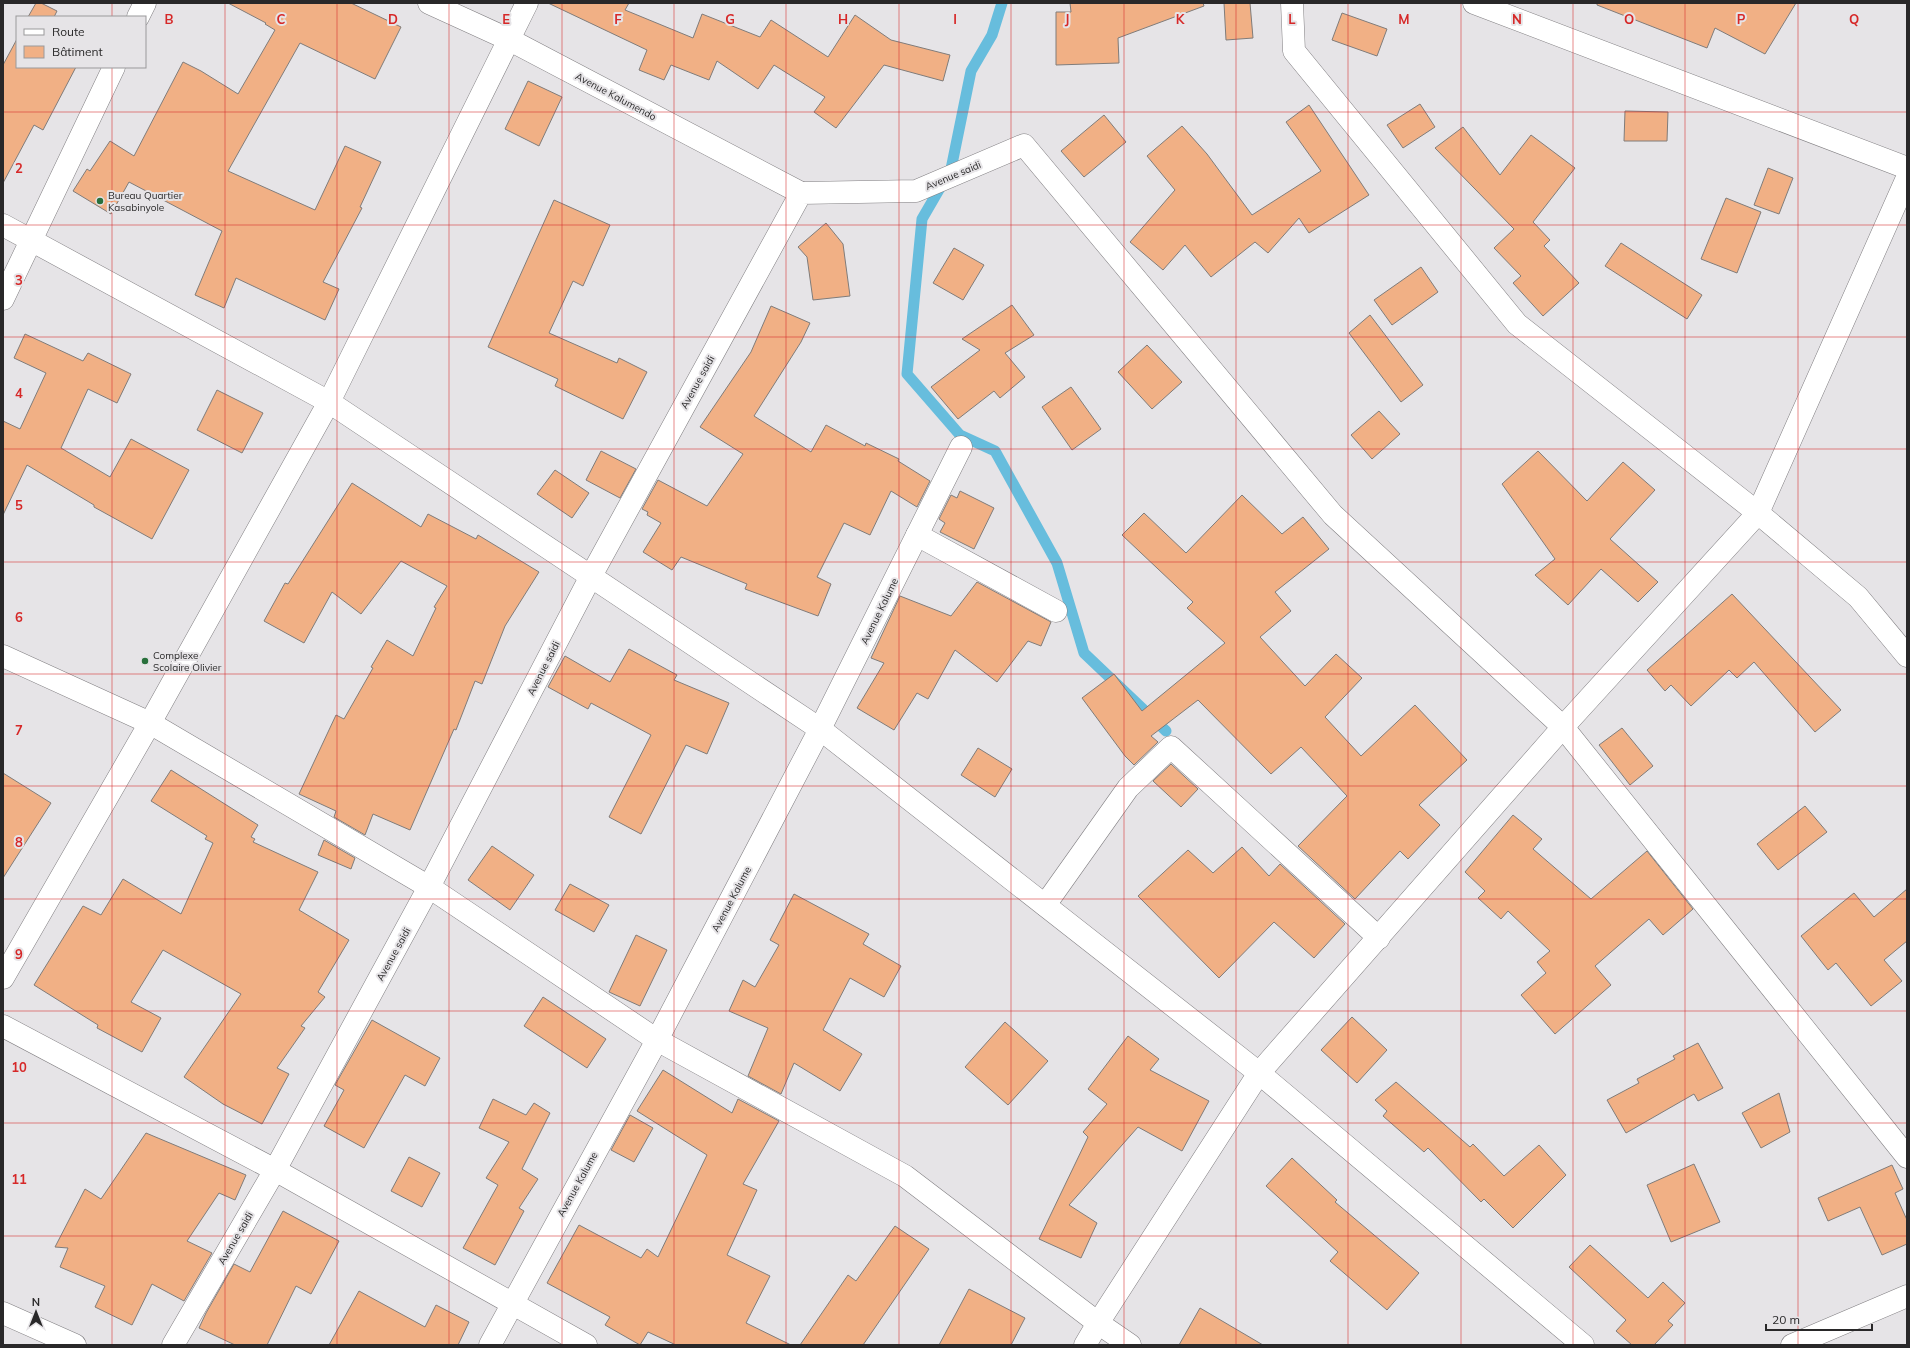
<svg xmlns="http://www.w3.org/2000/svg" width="1910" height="1348" font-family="Mulish,sans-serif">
  <rect width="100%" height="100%" fill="#e6e4e7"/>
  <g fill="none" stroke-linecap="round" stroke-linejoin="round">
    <path stroke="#67bddd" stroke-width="11" d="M1002 3 992 35 971 71 951 169 922 219 907 374 960 435 995 451 1057 563 1084 653 1166 731"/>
  </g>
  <g fill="#f1b085" stroke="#807c7a">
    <path d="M36 3H41L57 11 54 17H28Z"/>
    <path d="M228 3H351L401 27 375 79 300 43 228 171 315 210 345 146 381 162 360 207 362 208 323 282 339 289 325 320 236 278 224 308 195 295 222 231 129 182 111 214 73 191 87 169 90 171 110 141 134 156 183 62 201 71 238 94 275 30 265 24 266 23Z"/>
    <path d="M548 3H629L625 10 693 38 702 14 760 37 771 20 828 57 855 15 891 40 950 55 943 81 884 65 836 128 814 112 825 97 774 65 758 89 717 61 709 80 671 65 664 80 639 70 647 50Z"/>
    <path d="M1070 3H1203L1204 6 1118 38 1119 63 1056 65V12H1071Z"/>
    <path d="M1224 3H1250L1253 38 1226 40Z"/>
    <path d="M1597 3H1796L1765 54 1715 28 1707 48 1597 5Z"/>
    <path d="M1342 13 1387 29 1377 56 1332 40Z"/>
    <path d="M17 39V67H76L43 130 34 125 3 183V65Z"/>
    <path d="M528 81 562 97 539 146 505 129Z"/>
    <path d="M1420 104 1435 127 1403 148 1387 125Z"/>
    <path d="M1309 105 1369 195 1309 233 1299 218 1268 253 1255 242 1211 277 1185 245 1163 270 1130 242 1175 190 1147 156 1182 126 1207 154 1252 215 1321 171 1286 122Z"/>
    <path d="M1625 111 1668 112 1667 141H1624Z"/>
    <path d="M1104 115 1126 142 1084 177 1061 151Z"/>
    <path d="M1463 127 1500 175 1531 135 1575 168 1533 222 1550 240 1544 246 1579 283 1543 316 1513 283 1521 276 1494 248 1514 229 1435 148Z"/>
    <path d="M1768 168 1793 178 1779 214 1754 205Z"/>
    <path d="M1726 198 1761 212 1737 273 1701 259Z"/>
    <path d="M554 200 610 225 583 286 573 281 549 333 617 363 619 358 647 372 623 419 555 386 558 379 488 347Z"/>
    <path d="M826 223 843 244 850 296 813 300 807 257 798 247Z"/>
    <path d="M1621 243 1702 295 1687 319 1605 266Z"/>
    <path d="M954 248 984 265 963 300 933 283Z"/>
    <path d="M1421 267 1438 292 1392 325 1374 300Z"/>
    <path d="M1012 305 1034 335 1005 353 1025 377 1000 398 994 391 958 419 931 387 980 350 962 339Z"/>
    <path d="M771 306 810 323 801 342 754 416 811 452 826 425 865 446 866 443 899 459 898 461 930 481 917 507 891 491 870 535 844 523 817 577 831 584 818 616 745 589 747 584 681 557 672 570 643 552 661 523 647 515 648 512 642 509 658 480 707 506 743 454 700 427 751 352Z"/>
    <path d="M1370 315 1423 385 1401 402 1349 333Z"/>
    <path d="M25 334 83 361 88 353 131 374 117 403 88 389 61 448 110 477 131 439 189 470 152 539 94 507V505L27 465 3 515V421L20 429 46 373 14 358Z"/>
    <path d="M1147 345 1182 382 1152 409 1118 372Z"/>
    <path d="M1071 387 1101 429 1072 450 1042 407Z"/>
    <path d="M217 390 263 413 242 453 197 430Z"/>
    <path d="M1379 411 1400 434 1372 459 1351 435Z"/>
    <path d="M601 451 636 469 620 498 586 480Z"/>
    <path d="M1538 451 1587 501 1623 462 1655 490 1610 539 1658 582 1638 602 1601 569 1568 605 1535 575 1555 559 1502 484Z"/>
    <path d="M555 470 589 493 572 518 537 494Z"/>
    <path d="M352 483 421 527 428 514 476 539 478 535 539 572 505 626 482 684 475 681 456 730 454 729 410 830 373 814 365 835 334 817 336 811 299 794 336 715 344 719 373 668 371 667 387 640 413 656 436 608 434 607 447 586 401 561 361 614 332 592 304 643 264 621 285 583 288 584Z"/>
    <path d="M960 491 994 508 974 549 940 532 945 523 939 519 951 495 957 498Z"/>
    <path d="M1242 495 1282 534 1303 517 1329 549 1275 592 1291 611 1260 637 1305 686 1336 654 1362 678 1325 717 1361 756 1415 705 1467 760 1419 805 1440 825 1408 859 1400 851 1355 899 1298 846 1347 796 1301 747 1271 774 1198 700 1151 736 1158 742 1134 765 1125 756 1082 698 1114 674 1142 711 1225 643 1187 608 1193 602 1122 535 1144 513 1186 553Z"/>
    <path d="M977 582 1051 622 1041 646 1028 641 997 682 955 650 928 699 917 693 894 730 857 708 884 663 871 658 900 596 951 616Z"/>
    <path d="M1732 594 1841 710 1815 732 1754 662 1737 678 1729 670 1691 706 1671 685 1665 691 1647 670Z"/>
    <path d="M629 649 677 675 674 680 729 703 707 754 686 745 641 834 609 817 651 735 591 703 588 709 548 687 565 656 610 682Z"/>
    <path d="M1622 728 1653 766 1630 785 1599 745Z"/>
    <path d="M978 748 1012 769 995 797 961 775Z"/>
    <path d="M1171 764 1198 789 1181 807 1153 781Z"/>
    <path d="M171 770 258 825 251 837 255 839 253 842 318 872 299 910 349 940 318 992 325 997 301 1026 305 1028 277 1068 289 1074 262 1124 223 1104 184 1077 241 994 163 950 131 1002 161 1018 142 1052 97 1028 98 1025 34 985 83 906 101 915 123 879 181 914 213 843 205 839 207 836 151 801Z"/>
    <path d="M3 773 51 803 3 878Z"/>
    <path d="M1805 806 1827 832 1778 870 1757 844Z"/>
    <path d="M1513 815 1542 839 1533 849 1591 899 1647 851 1693 909 1663 935 1649 919 1595 966 1611 985 1555 1034 1521 995 1546 973 1537 962 1550 951 1508 911 1501 919 1478 898 1485 891 1465 872Z"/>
    <path d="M324 840 355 858 351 869 318 855Z"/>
    <path d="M492 846 534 875 510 910 468 880Z"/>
    <path d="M1242 847 1269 876 1280 864 1345 924 1314 958 1274 922 1219 978 1138 896 1188 850 1213 873Z"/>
    <path d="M570 884 609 905 594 932 555 910Z"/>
    <path d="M1907 889V941L1884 960 1902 981 1871 1006 1836 963 1828 970 1801 936 1854 893 1874 917Z"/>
    <path d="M794 894 869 934 863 944 901 966 884 997 850 978 823 1030 862 1054 840 1091 794 1063 781 1094 748 1076 768 1028 729 1011 743 980 755 987 779 945 770 940Z"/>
    <path d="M636 935 667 950 640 1006 609 992Z"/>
    <path d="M543 997 606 1039 587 1068 524 1026Z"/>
    <path d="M1352 1017 1387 1050 1357 1083 1321 1050Z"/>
    <path d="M372 1020 440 1058 425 1086 405 1075 364 1148 324 1126 344 1090 335 1085Z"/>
    <path d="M1005 1022 1048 1061 1008 1105 965 1067Z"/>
    <path d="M1128 1036 1159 1059 1150 1070 1209 1101 1182 1151 1138 1127 1069 1205 1097 1223 1081 1258 1039 1239 1088 1137 1083 1132 1107 1104 1088 1089Z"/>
    <path d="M1698 1043 1723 1088 1698 1101 1694 1094 1626 1133 1607 1100 1639 1083 1637 1079 1675 1059 1673 1056Z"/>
    <path d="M663 1070 732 1113 738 1099 779 1121 743 1184 757 1190 727 1255 770 1276 746 1323 791 1345H676L648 1332 640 1345 605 1325 610 1317 547 1283 579 1225 641 1258 647 1249 658 1257 707 1155 637 1111Z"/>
    <path d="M1396 1082 1470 1147 1473 1144 1504 1176 1539 1145 1566 1175 1513 1228 1484 1199 1481 1202 1428 1148 1424 1152 1383 1116 1387 1111 1375 1100Z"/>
    <path d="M1779 1093 1790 1132 1761 1148 1742 1113Z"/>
    <path d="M493 1099 526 1115 534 1103 550 1113 522 1169 538 1179 519 1208 524 1211 495 1265 463 1248 498 1185 486 1178 509 1142 479 1128Z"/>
    <path d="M630 1115 653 1128 634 1162 611 1150Z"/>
    <path d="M146 1133 246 1175 235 1200 219 1193 187 1241 212 1253 184 1301 152 1284 132 1325 95 1307 105 1286 60 1267 68 1248 55 1247 85 1189 101 1199Z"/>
    <path d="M409 1157 440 1173 422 1207 391 1191Z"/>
    <path d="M1292 1158 1337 1200 1335 1202 1419 1273 1387 1310 1330 1261 1338 1252 1266 1186Z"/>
    <path d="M1694 1164 1720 1222 1671 1242 1647 1185Z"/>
    <path d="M1892 1165 1903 1189 1895 1193 1907 1220V1244L1882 1255 1860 1207 1828 1221 1818 1198Z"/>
    <path d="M283 1211 339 1241 311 1294 296 1286 267 1345H235L199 1328 206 1313 234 1264 250 1272Z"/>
    <path d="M895 1226 929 1249 863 1345H800L848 1275 856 1281Z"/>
    <path d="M1590 1245 1648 1298 1663 1282 1685 1303 1668 1321 1673 1325 1654 1345H1632L1616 1331 1626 1320 1569 1267Z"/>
    <path d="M969 1289 1025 1318 1011 1345H939Z"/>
    <path d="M359 1291 425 1327 436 1305 469 1322 458 1345H329Z"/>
    <path d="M1200 1308 1263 1345H1179Z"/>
  </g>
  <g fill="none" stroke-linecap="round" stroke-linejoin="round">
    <defs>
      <g id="minor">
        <path d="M429 3 510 40 801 193"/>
        <path d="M1292 3 1294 51 1517 324 1758 513 1858 597 1907 656"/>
        <path d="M1474 3 1907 168"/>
        <path d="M138 17 145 3"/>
        <path d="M3 225 329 402 820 729 1259 1073 1583 1345"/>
        <path d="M3 299 114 67"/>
        <path d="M917 535 1056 611"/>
        <path d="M3 656 150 723 429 887 657 1040 905 1176 1098 1323 1130 1345"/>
        <path d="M1045 905 1128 788 1171 747 1379 938"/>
        <path d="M3 978 150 723 329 402 527 3"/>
        <path d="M3 1026 275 1170 586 1345"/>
        <path d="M3 1313 75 1345"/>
        <path d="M173 1345 275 1170 429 887 591 576 801 193 916 191 1024 145 1333 515 1563 727 1907 1157"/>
        <path d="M490 1345 657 1040 820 729 961 447"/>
        <path d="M1085 1345 1098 1323 1259 1073 1563 727 1758 513 1907 178"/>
        <path d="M1792 1345 1907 1296"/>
      </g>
    </defs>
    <use href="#minor" stroke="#817f82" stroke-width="23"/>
    <use href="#minor" stroke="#fff" stroke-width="22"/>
  </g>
  <path fill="none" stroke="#d62828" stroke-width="1" stroke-opacity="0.55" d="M112 3V17M225 3V1345M337 3V1345M449 3V1345M562 3V1345M674 3V1345M786 3V1345M899 3V1345M1011 3V1345M1124 3V1345M1236 3V1345M1348 3V1345M1461 3V1345M1573 3V1345M1685 3V1345M1798 3V1345M112 67V1345M3 112H1907M3 225H1907M3 337H1907M3 449H1907M3 562H1907M3 674H1907M3 786H1907M3 899H1907M3 1011H1907M3 1123H1907M3 1236H1907"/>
  <g fill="#29703c" stroke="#e6e4e7" stroke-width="1.5">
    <circle cx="100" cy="201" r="4"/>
    <circle cx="145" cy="661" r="4"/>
  </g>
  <g text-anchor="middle" stroke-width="4" stroke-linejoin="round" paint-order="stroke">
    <g font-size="10" fill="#292829" stroke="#e6e4e7">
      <text transform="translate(616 96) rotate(28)" y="4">Avenue Kalumendo</text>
      <text transform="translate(953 175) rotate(-23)" y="4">Avenue saidi</text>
      <text transform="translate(697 382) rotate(-61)" y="4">Avenue saidi</text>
      <text transform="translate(879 611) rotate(-64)" y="4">Avenue Kalume</text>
      <text transform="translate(543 668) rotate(-63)" y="4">Avenue saidi</text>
      <text transform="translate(731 899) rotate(-62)" y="4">Avenue Kalume</text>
      <text transform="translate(393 954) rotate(-61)" y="4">Avenue saidi</text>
      <text transform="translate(577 1184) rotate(-61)" y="4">Avenue Kalume</text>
      <text transform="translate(235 1238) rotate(-60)" y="4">Avenue saidi</text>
    </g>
    <g font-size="10" fill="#292829" stroke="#e6e4e7" text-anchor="start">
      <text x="108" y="199">Bureau Quartier<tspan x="108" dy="12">Kasabinyole</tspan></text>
      <text x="153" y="659">Complexe<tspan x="153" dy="12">Scolaire Olivier</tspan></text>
    </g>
  </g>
  <g font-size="13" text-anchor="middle" font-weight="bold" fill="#d62828" stroke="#e6e4e7" stroke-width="4" stroke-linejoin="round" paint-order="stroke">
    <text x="169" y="24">B</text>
    <text x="281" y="24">C</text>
    <text x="393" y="24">D</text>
    <text x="506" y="24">E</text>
    <text x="618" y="24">F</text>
    <text x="730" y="24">G</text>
    <text x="843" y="24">H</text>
    <text x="955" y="24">I</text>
    <text x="1067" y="24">J</text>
    <text x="1180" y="24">K</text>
    <text x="1292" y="24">L</text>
    <text x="1404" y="24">M</text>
    <text x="1517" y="24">N</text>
    <text x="1629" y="24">O</text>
    <text x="1741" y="24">P</text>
    <text x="1854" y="24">Q</text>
    <text x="19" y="173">2</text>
    <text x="19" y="285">3</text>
    <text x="19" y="398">4</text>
    <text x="19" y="510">5</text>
    <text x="19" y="622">6</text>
    <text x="19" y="735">7</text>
    <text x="19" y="847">8</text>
    <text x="19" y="959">9</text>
    <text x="19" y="1072">10</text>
    <text x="19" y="1184">11</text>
  </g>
  <rect width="1910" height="1348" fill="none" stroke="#292829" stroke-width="8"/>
  <rect x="16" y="16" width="130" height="52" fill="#e6e4e7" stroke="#9a999b"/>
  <rect x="24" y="29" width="20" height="6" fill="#ffffff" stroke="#9a999b"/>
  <text x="52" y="36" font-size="12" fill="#292829">Route</text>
  <rect x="24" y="46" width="20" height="12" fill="#f1b085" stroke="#9a999b"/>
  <text x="52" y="56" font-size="12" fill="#292829">Bâtiment</text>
  <g transform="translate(36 1312)" stroke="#e6e4e7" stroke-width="3" paint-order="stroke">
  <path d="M0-3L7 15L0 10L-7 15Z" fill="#292829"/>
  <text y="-6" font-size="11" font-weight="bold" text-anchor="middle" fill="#292829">N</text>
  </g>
  <path d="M1766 1324v6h106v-6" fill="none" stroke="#292829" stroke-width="2"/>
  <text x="1772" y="1324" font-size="12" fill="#292829" stroke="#e6e4e7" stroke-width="3" paint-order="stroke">20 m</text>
</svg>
